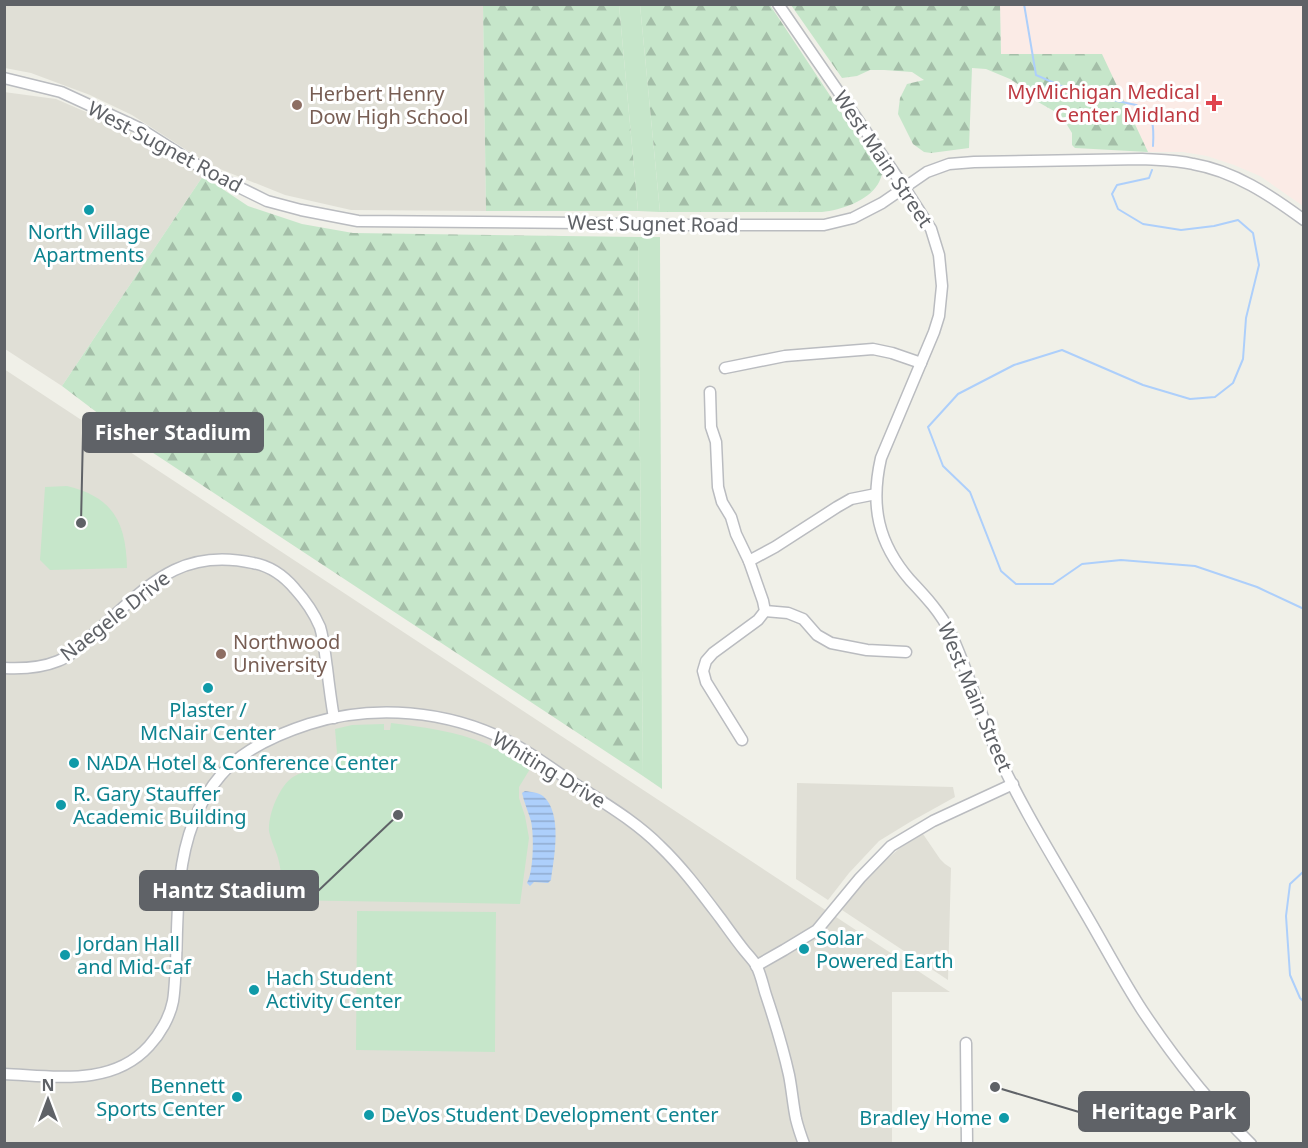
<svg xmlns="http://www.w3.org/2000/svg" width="1308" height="1148" font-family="'Noto Sans',sans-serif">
  <defs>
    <pattern id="forest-firs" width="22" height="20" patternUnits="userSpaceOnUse" patternTransform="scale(1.5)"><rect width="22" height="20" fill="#c6e6ca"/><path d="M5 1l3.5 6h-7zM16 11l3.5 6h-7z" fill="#a4bea8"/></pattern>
    <pattern id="water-rules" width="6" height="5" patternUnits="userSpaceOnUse" patternTransform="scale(1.5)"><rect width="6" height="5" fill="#adcffb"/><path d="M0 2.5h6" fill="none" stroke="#90abcf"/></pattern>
  </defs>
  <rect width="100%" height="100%" fill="#f0f0e8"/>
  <g fill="#e0dfd6">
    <path d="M4 5H483L486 211 351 210 285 195 210 165 132 115 90 95 31 73 5 68Z"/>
    <path d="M4 92 56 99 125 129 203 176 62 386 5 349Z"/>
    <path d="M4 369 950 992H892V1143H5Z"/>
    <path d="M797 783 953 787 955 797 910 822 879 841 849 873 828 900 796 879Z"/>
    <path d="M923 834 940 859 945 864 951 868 948 980 842 910 855 891 872 872 900 848Z"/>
  </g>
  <path fill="#fbebe6" d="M1000 5H1303V206L1260 176 1234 165 1207 156 1183 152H1148L1102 55 1001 54Z"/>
  <g fill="#c6e6ca">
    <path d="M619 5H640L660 212 638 211Z"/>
    <path d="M638 237H660L662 789 643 776Z"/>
    <path d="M67 486C113 497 126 522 127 568L50 570 40 560 45 487Z"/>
    <path d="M391 723C423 727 456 731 486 744 501 751 516 760 530 769L519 787V798L525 816 529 838 520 904 281 900C281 888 282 874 279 862 277 852 271 842 269 831 268 815 279 786 293 777 306 769 324 768 338 765L335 729 352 725 384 724V730H390Z"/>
    <path d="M357 911 496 912 495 1052 356 1050Z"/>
  </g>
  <g fill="url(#forest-firs)">
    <path d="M483 5H619L638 211H486Z"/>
    <path d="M640 5H770L882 174C881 177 880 181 878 184 868 201 841 210 822 212H660Z"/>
    <path d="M791 5H1000L1001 54H1102L1148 152 1075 148 1072 145V133L1061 115 1038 102 1024 88 1010 79 986 69 972 68 969 148 931 153 924 152 913 144 898 114 900 98 907 84 924 80 912 72 884 70H870L857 76 842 78Z"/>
    <path d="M203 176 248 206 302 224 353 233 638 237 643 776 132 439 62 386Z"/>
  </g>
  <path fill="url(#water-rules)" d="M525 791C531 792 538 792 543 796 563 813 554 858 551 880L548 883 534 882 530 886 527 883C534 870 534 835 531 821 528 811 524 802 522 793Z"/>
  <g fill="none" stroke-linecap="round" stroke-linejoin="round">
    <g stroke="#adcffb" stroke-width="2">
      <path d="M1024 4 1036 75 1075 92 1136 105C1155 114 1154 128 1153 146"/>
      <path d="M1152 170 1149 178 1117 185 1112 194 1118 209 1143 224 1181 230 1214 226 1238 220 1253 233 1259 265 1246 318 1243 359 1233 383 1215 397 1190 399 1143 385 1062 350 1014 365 958 394 928 427 943 466 970 492 1001 571 1016 584H1053L1082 564 1121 560 1195 566 1257 587 1304 609"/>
      <path d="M1304 871 1290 884 1286 916 1290 975 1300 998 1304 1002"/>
    </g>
    <defs>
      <g id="minor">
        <path d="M778 4 904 187 931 229 939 255 942 286 939 316 934 332 881 458C870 506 878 543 910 580 926 597 941 613 951 634 969 673 980 714 997 753 1021 806 1051 854 1080 904 1101 939 1120 976 1142 1010 1174 1058 1210 1104 1251 1144"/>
        <path d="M4 78 61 92 139 128 208 172 267 201 301 210 358 221 583 223 668 225H824L853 218 882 203 927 172 949 164 974 162 1142 159C1159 160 1176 160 1193 164 1234 171 1270 195 1304 220"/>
        <path d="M725 368 785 356 873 349 892 353 921 363"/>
        <path d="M710 392 711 427 716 442 718 487 722 502 731 517 736 534 749 561"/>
        <path d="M765 611 788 613 803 619 817 635 831 643 867 650 906 652"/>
        <path d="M4 668C23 669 41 668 58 661 73 655 86 641 98 630 148 586 180 547 253 563 270 566 284 576 295 589 305 600 314 613 320 627 324 640 325 655 327 668 329 685 331 701 334 718"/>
        <path d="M742 740 706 682 703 671 706 661 713 653 758 620 765 611 763 601 749 561 775 547 837 507 851 499 876 494"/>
        <path d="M756 966 784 950 817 930 860 878 891 846 933 821 1013 784"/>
        <path d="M966 1043 967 1144"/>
        <path d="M4 1074C54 1076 112 1087 149 1046 160 1034 170 1017 173 1001 175 989 175 976 176 963 177 936 177 908 180 880 184 843 196 804 221 775 242 750 278 734 309 724 374 704 447 710 508 741 530 752 551 768 572 782 602 802 634 820 660 846 683 868 702 894 721 919 729 930 736 940 744 950 748 955 753 960 756 965 761 974 763 986 766 995 775 1022 783 1048 789 1075 792 1090 793 1105 796 1119 798 1127 801 1136 804 1144"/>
      </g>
    </defs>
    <use href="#minor" stroke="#babcc0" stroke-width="13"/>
    <use href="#minor" stroke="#fff" stroke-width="10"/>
  </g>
  <path fill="#e0444e" stroke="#fff" stroke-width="2" d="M1211 94h6v6h6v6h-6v6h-6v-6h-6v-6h6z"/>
  <g fill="#8d6e63" stroke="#fff" stroke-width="2">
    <circle cx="297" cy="105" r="6"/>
    <circle cx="221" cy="654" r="6"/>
  </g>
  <g fill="#0f9aa8" stroke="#fff" stroke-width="2">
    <circle cx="89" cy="210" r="6"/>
    <circle cx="208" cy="688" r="6"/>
    <circle cx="74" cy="763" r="6"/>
    <circle cx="61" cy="805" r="6"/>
    <circle cx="804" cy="949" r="6"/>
    <circle cx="65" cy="955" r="6"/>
    <circle cx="254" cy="990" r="6"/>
    <circle cx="237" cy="1097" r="6"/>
    <circle cx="369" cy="1115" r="6"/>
    <circle cx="1004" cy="1118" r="6"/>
  </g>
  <g text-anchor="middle" stroke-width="6" stroke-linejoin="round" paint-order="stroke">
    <g font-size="20" fill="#be3a42" stroke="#fff" text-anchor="end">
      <text x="1200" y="99">MyMichigan Medical<tspan x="1200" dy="23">Center Midland</tspan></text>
    </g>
    <g font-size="20" fill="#785e54" stroke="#fff" text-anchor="start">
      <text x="309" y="101">Herbert Henry<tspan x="309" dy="23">Dow High School</tspan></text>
      <text x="233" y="649">Northwood<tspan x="233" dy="23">University</tspan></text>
    </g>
    <g font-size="20" fill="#5f6267" stroke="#fff">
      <text transform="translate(165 147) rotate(28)" y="7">West Sugnet Road</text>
      <text transform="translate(883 159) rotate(56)" y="7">West Main Street</text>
      <text transform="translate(653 224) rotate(1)" y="7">West Sugnet Road</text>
      <text transform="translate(115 616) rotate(-38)" y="7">Naegele Drive</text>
      <text transform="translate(975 697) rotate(67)" y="7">West Main Street</text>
      <text transform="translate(549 770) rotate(31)" y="7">Whiting Drive</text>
    </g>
    <g font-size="20" fill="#0d838f" stroke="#fff" text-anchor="start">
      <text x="89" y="239" text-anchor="middle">North Village<tspan x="89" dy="23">Apartments</tspan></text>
      <text x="208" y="717" text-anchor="middle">Plaster /<tspan x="208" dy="23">McNair Center</tspan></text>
      <text x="86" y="770">NADA Hotel &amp; Conference Center</text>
      <text x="73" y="801">R. Gary Stauffer<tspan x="73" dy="23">Academic Building</tspan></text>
      <text x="816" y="945">Solar<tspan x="816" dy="23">Powered Earth</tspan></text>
      <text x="77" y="951">Jordan Hall<tspan x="77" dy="23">and Mid-Caf</tspan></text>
      <text x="266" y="985">Hach Student<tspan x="266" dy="23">Activity Center</tspan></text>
      <text x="225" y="1093" text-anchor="end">Bennett<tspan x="225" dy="23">Sports Center</tspan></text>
      <text x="381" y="1122">DeVos Student Development Center</text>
      <text x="992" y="1125" text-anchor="end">Bradley Home</text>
    </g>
  </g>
  <path fill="none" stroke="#5f6267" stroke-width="2" d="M81 523L83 433M398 815L318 891M995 1087L1079 1112"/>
  <g fill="#5f6267" stroke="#fff" stroke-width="2">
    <circle cx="81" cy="523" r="6"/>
    <circle cx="398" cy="815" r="6"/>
    <circle cx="995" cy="1087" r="6"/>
  </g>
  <g fill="#5f6267" stroke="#5f6267" stroke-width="2">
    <rect x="83" y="413" width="180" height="39" rx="6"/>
    <rect x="140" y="871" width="178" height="39" rx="6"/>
    <rect x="1079" y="1092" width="170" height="39" rx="6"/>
  </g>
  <g font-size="21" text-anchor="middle" font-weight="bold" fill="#fff">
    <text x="173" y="440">Fisher Stadium</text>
    <text x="229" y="898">Hantz Stadium</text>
    <text x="1164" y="1119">Heritage Park</text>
  </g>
  <rect width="1308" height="1148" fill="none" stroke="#5f6267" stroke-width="12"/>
  <g transform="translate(48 1100)" stroke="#ffffff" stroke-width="4.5" paint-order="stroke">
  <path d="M0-4.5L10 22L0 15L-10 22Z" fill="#5f6267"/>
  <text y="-9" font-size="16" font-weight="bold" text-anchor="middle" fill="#5f6267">N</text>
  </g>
</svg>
